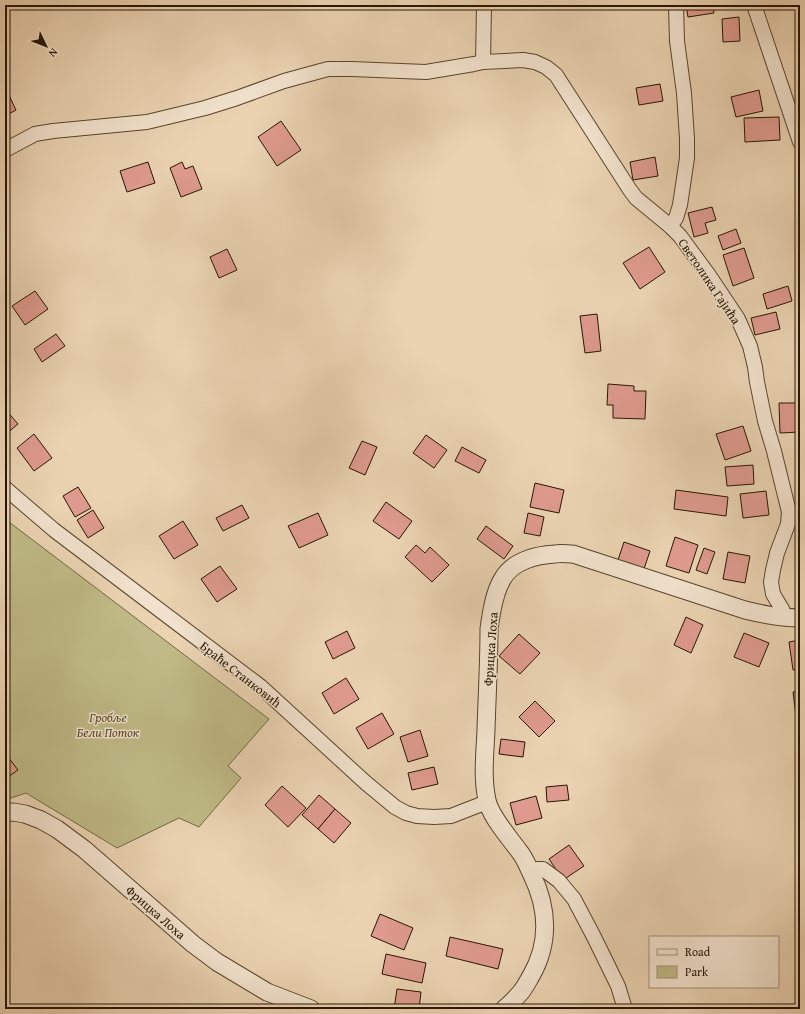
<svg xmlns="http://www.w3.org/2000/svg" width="805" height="1014" font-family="'Gentium Book Plus',serif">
  <rect width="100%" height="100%" fill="#ebd3b2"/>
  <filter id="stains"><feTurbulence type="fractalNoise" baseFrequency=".005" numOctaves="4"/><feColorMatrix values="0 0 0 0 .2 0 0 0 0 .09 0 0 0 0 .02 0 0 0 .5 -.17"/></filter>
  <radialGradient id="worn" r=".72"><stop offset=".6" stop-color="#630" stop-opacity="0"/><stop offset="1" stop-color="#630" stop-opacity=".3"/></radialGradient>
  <path fill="#bfba87" stroke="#736844" d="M5 519 269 719 228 766 241 778 199 827 179 818 117 848 26 793 5 800Z"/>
  <g fill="#df9b8f" stroke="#271601">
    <path d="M686 5H713L714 13 688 17Z"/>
    <path d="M739 17 740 41 723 42 722 19Z"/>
    <path d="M660 84 663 101 639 105 636 88Z"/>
    <path d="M6 89 16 110 5 116V90Z"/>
    <path d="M759 90 763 111 736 117 731 97Z"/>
    <path d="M779 117 780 140 745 142 744 118Z"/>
    <path d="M281 121 301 150 277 166 258 137Z"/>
    <path d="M655 157 658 176 633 180 630 162Z"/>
    <path d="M148 162 155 183 127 192 120 171Z"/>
    <path d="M182 162 185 169 193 166 202 189 181 197 170 168Z"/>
    <path d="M712 207 716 220 705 223 708 233 694 237 688 213Z"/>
    <path d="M736 229 741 243 723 250 718 236Z"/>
    <path d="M649 247 665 272 640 289 623 263Z"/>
    <path d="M744 248 754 278 733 286 723 255Z"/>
    <path d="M227 249 237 270 219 278 210 257Z"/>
    <path d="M788 286 792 301 767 309 763 294Z"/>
    <path d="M35 291 48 309 25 325 12 306Z"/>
    <path d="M776 312 780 329 755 335 751 318Z"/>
    <path d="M597 314 601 351 585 353 580 316Z"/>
    <path d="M56 334 65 346 42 362 34 349Z"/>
    <path d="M608 384 634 386V391H646L645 419 613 418V405H607Z"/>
    <path d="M779 403H800V432L780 433Z"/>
    <path d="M5 409 18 424 5 435Z"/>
    <path d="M743 426 751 451 725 460 716 434Z"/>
    <path d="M34 434 52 458 34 471 17 448Z"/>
    <path d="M426 435 447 450 434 468 413 453Z"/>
    <path d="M362 441 377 447 365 475 349 468Z"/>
    <path d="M462 447 486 460 479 473 455 461Z"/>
    <path d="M753 465 754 484 727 486 725 467Z"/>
    <path d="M535 483 564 490 559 513 530 507Z"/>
    <path d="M78 487 91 508 75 517 63 496Z"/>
    <path d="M676 490 728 497 726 516 674 509Z"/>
    <path d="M766 491 769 515 743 518 740 494Z"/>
    <path d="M386 502 412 521 399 539 373 521Z"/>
    <path d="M242 505 249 518 223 531 216 518Z"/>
    <path d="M93 510 104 528 88 538 77 520Z"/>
    <path d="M318 513 328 535 299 548 288 526Z"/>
    <path d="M528 513 544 517 540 536 524 533Z"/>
    <path d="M183 521 198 545 174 559 159 536Z"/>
    <path d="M486 526 513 546 504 559 477 539Z"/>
    <path d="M675 537 698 545 689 573 666 566Z"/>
    <path d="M624 542 650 551 644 569 618 560Z"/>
    <path d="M416 545 425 553 430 547 449 565 432 582 405 557Z"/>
    <path d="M704 548 715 552 707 574 696 570Z"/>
    <path d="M728 552 750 556 745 583 723 579Z"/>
    <path d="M220 566 237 589 217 602 201 579Z"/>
    <path d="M686 617 703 625 691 653 674 645Z"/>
    <path d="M347 631 355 648 333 659 325 642Z"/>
    <path d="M744 633 769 643 759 667 734 657Z"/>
    <path d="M519 634 540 653 520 674 499 656Z"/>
    <path d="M800 640V669L793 670 789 642Z"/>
    <path d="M346 678 359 699 334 714 322 693Z"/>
    <path d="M800 691V723L797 724 793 692Z"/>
    <path d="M535 701 555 721 539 737 519 717Z"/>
    <path d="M382 713 394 734 368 749 356 728Z"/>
    <path d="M420 730 428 756 408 762 400 737Z"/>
    <path d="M501 739 525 742 523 757 499 754Z"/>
    <path d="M5 753 18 770 5 779Z"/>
    <path d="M434 767 438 784 412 790 408 773Z"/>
    <path d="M567 785 569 800 547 802 546 787Z"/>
    <path d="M282 786 306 808 288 827 265 805Z"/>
    <path d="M319 795 335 809 318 829 302 815Z"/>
    <path d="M536 796 542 818 516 825 510 803Z"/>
    <path d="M335 809 351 823 334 843 318 829Z"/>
    <path d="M569 845 584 866 563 880 549 859Z"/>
    <path d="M380 914 413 928 404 950 371 936Z"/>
    <path d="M450 937 503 949 498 969 446 956Z"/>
    <path d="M386 954 426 963 422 983 382 974Z"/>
    <path d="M397 989 421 992 419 1009H394Z"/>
    <path d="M587 1006V1009H554V1008Z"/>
  </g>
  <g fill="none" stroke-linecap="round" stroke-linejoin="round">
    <defs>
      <g id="minor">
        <path d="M754 5 800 142"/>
        <path d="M483 62 484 5"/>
        <path d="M5 150 35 134 53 131 147 122 205 108 237 98 284 81 328 69H352L426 72 474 64 483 62 523 60 535 62 546 67 556 75 630 190 636 198 670 226 680 236 708 274 738 319 750 346 755 367 757 382 765 421 774 451 789 512 788 524 777 553 773 570 771 582 773 594 782 609 785 618"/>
        <path d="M670 226 676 218 680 205 687 158V139L684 93 677 41 676 5"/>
        <path d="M5 488 54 530 260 686 366 783 395 807 406 813 417 816 434 817 451 816 487 802"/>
        <path d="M530 871 537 869H543L559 881 574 899 594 937 618 986 625 1009"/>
      </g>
      <g id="tertiary">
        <path d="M5 813 13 812 25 814 41 820 57 829 84 849 193 944 217 962 267 992 311 1009"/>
        <path d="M504 1009C510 1004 516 998 521 992 525 987 528 981 531 976 550 943 548 908 532 875 528 867 525 858 519 851 509 837 490 816 487 800 482 777 485 753 486 730 487 696 489 663 489 629 491 614 494 592 503 578 513 561 536 555 555 554 561 553 567 554 573 554L745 610C765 615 780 618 800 618"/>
      </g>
    </defs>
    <use href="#minor" stroke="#58452d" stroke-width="16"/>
    <use href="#tertiary" stroke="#58452d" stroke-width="19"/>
    <use href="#minor" stroke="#f2e2cd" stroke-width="14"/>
    <use href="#tertiary" stroke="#f2e2cd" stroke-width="17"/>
  </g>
  <g text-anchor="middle" stroke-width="3" stroke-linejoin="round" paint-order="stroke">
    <g font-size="13" fill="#271601" stroke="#f2e2cd">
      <text transform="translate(710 281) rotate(56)" y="5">Светолика Гајића</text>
      <text transform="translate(490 649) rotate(-86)" y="5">Фрицка Лоха</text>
      <text transform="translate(241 674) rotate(38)" y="5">Браће Станковић</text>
      <text transform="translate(156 912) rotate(41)" y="5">Фрицка Лоха</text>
    </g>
    <g font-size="13" font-style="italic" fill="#554729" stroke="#f2e2cd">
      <text x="108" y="722">Гробље<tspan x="108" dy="15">Бели Поток</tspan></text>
    </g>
  </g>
  <rect width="805" height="1014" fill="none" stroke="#ebd3b2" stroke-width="20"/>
  <rect x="6" y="6" width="793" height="1002" fill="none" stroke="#271601" stroke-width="2"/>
  <rect x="10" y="10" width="785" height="994" fill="none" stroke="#271601"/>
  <rect x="649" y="936" width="130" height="52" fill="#f2e2cd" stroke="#a1907b"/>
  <rect x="657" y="949" width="20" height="6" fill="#f2e2cd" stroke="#a1907b"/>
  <text x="685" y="956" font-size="12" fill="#271601">Road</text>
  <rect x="657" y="966" width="20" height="12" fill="#bfba87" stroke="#a1907b"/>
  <text x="685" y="976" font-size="12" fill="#271601">Park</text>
  <g transform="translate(46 46) rotate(133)" stroke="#f2e2cd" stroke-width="3" paint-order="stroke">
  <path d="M0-3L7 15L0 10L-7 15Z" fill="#271601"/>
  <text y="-6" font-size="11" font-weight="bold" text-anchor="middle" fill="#271601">N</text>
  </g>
  <rect width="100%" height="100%" filter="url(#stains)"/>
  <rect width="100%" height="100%" fill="url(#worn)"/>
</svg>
